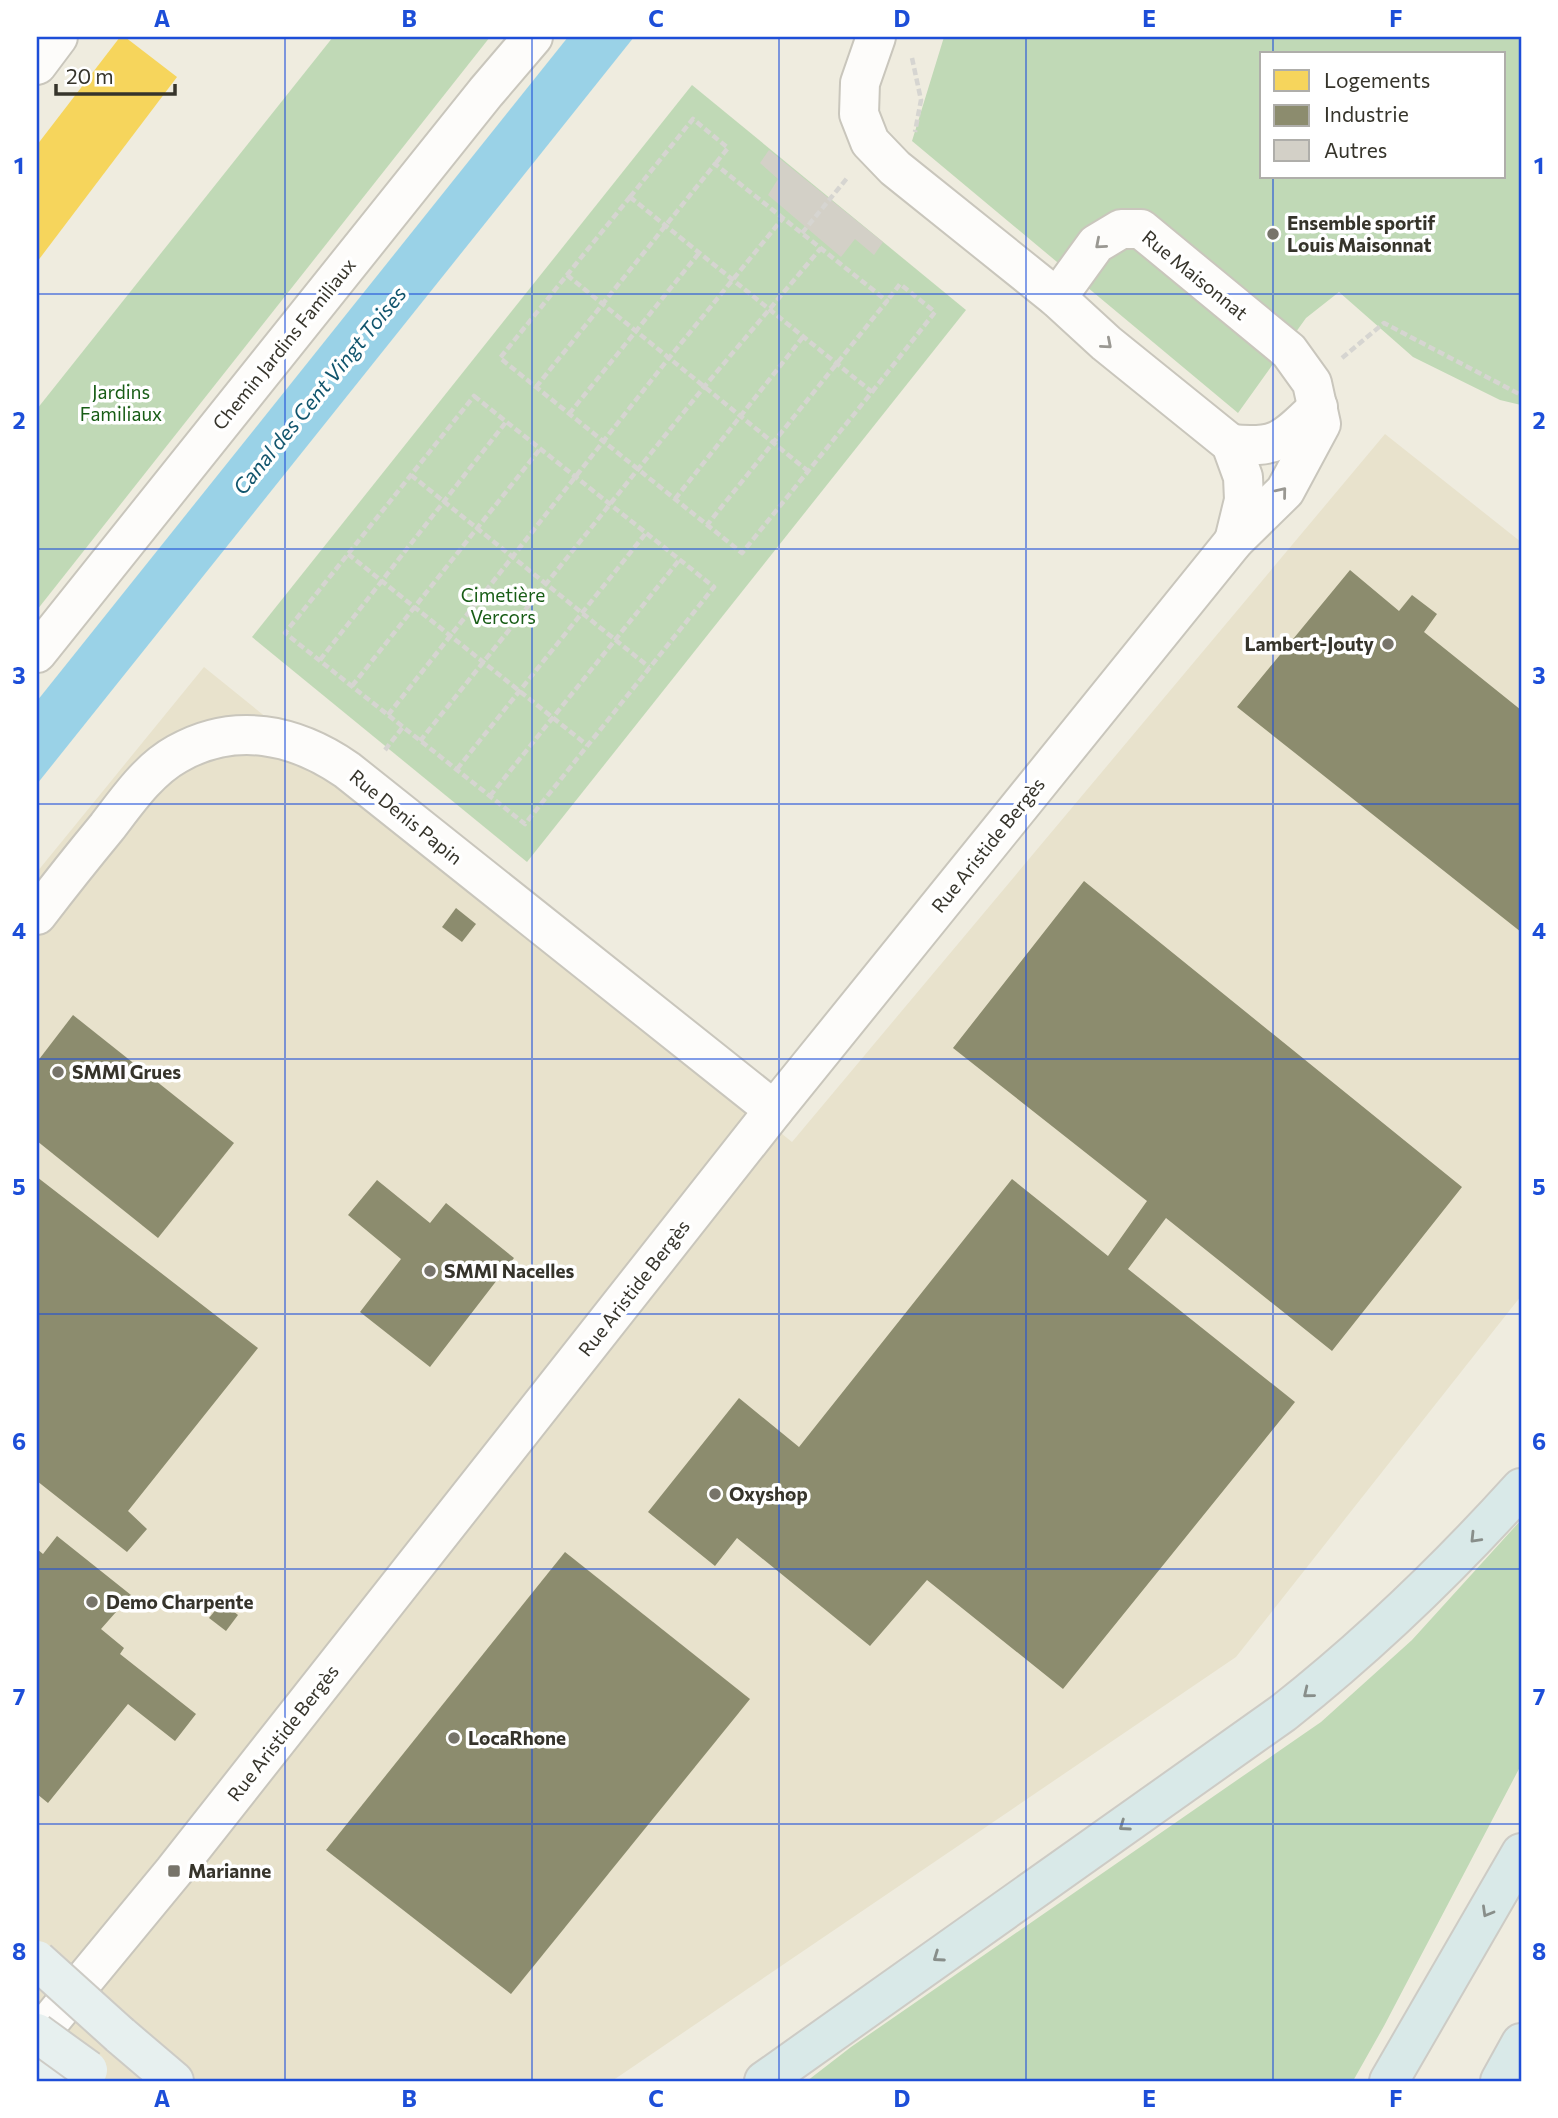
<svg xmlns="http://www.w3.org/2000/svg" width="1558" height="2118" font-family="Commissioner,sans-serif">
  <rect width="100%" height="100%" fill="#efecdf"/>
  <path fill="#e8e2cc" d="M1385 434 1521 542V1296L1236 1657 612 2081H37V872L204 667 792 1142Z"/>
  <g fill="#c0d9b6" fill-rule="evenodd">
    <path d="M333 37H490L37 610V409Z"/>
    <path d="M944 37H1521V405L1500 400 1413 357 1339 292 1306 318 1238 413 912 141ZM1262 54H1504V177H1262Z"/>
    <path d="M692 85 966 310 527 862 252 637Z"/>
    <path d="M1521 1520V1765L1384 2026 1353 2081H807L851 2047 1321 1722 1412 1640Z"/>
  </g>
  <path fill="#9ad2e7" d="M568 37H634L37 784V701Z"/>
  <path fill="#f6d55c" d="M120 37H125L177 77 37 262V145Z"/>
  <g fill="#8c8c6e">
    <path d="M1350 570 1399 611 1412 595 1437 614 1424 632 1521 710V932L1237 707Z"/>
    <path d="M1084 881 1462 1187 1332 1351 1166 1218 1128 1269 1295 1402 1063 1689 927 1580 870 1646 737 1538 715 1566 648 1512 739 1398 799 1447 1012 1179 1108 1256 1147 1201 953 1048Z"/>
    <path d="M456 908 476 924 462 942 442 927Z"/>
    <path d="M73 1015 234 1143 158 1238 37 1141V1062Z"/>
    <path d="M37 1177 258 1348 128 1511 147 1529 127 1552 37 1481Z"/>
    <path d="M377 1180 430 1223 446 1203 514 1258 430 1367 360 1312 401 1259 348 1215Z"/>
    <path d="M57 1536 131 1595 101 1629 124 1648 120 1654 196 1714 175 1741 128 1704 48 1803 37 1794V1549L43 1554Z"/>
    <path d="M565 1552 750 1699 511 1994 326 1850Z"/>
    <path d="M222 1602 238 1615 226 1631 209 1618Z"/>
  </g>
  <path fill="#d3d0c7" d="M769 150 883 242 874 255 855 239 841 257 768 195 778 179 760 163Z"/>
  <g fill="none" stroke-linecap="round" stroke-linejoin="round">
    <defs>
      <g id="minor">
        <path d="M876 37 860 83 859 114 870 142 895 168 1057 298 1106 343 1231 444 1243 477 1244 500 1234 541"/>
        <path d="M37 65 58 37"/>
        <path d="M1231 444C1279 449 1284 439 1318 407"/>
        <path d="M37 653 486 92 533 37"/>
        <path d="M37 915C60 885 83 856 107 827 127 801 148 770 177 754 235 721 295 734 347 770L774 1110"/>
        <path d="M37 2037 174 1871 774 1110 1234 541 1285 491 1321 424 1312 383 1289 351 1141 229H1121L1096 244 1057 298"/>
      </g>
      <g id="major">
        <path d="M120 2035 174 2081"/>
        <path d="M37 2071 49 2081"/>
      </g>
      <g id="highway">
        <path d="M764 2081 1283 1713C1369 1645 1447 1570 1521 1488"/>
        <path d="M1389 2081 1521 1853"/>
        <path d="M1500 2081 1521 2043"/>
      </g>
    </defs>
    <use href="#minor" stroke="#c9c6bc" stroke-width="42"/>
    <use href="#major" stroke="#cdcbc5" stroke-width="42"/>
    <use href="#highway" stroke="#cdcbc5" stroke-width="42"/>
    <g stroke="#d6d5d1" stroke-width="4.5" stroke-dasharray="7 3.5" stroke-linecap="butt">
      <path d="M912 58 921 100 915 132"/>
      <path d="M630 197 872 392 742 553 500 358Z"/>
      <path d="M630 197 693 119 728 148 715 164"/>
      <path d="M802 233 848 177"/>
      <path d="M567 275 808 471"/>
      <path d="M1342 358 1384 323 1521 395"/>
      <path d="M536 387 715 164 887 301 707 525"/>
      <path d="M872 392 935 312 900 284 887 301"/>
      <path d="M474 396 714 587 525 824 285 633Z"/>
      <path d="M569 414 699 253"/>
      <path d="M411 475 649 667"/>
      <path d="M675 499 803 337"/>
      <path d="M348 554 587 745"/>
      <path d="M320 660 506 422"/>
      <path d="M352 686 540 449"/>
      <path d="M388 715 669 358 783 218"/>
      <path d="M420 741 704 387 821 248"/>
      <path d="M385 750 403 727"/>
      <path d="M457 769 646 533"/>
      <path d="M490 796 680 559"/>
    </g>
    <use href="#minor" stroke="#fdfcfa" stroke-width="38"/>
    <use href="#major" stroke="#e7f0ef" stroke-width="38"/>
    <use href="#highway" stroke="#d9e9e8" stroke-width="38"/>
    <defs>
      <g id="major-bridge">
        <path d="M37 1960 120 2035"/>
        <path d="M37 2033 88 2070"/>
      </g>
    </defs>
    <use href="#major-bridge" stroke="#cdcbc5" stroke-width="42" stroke-linecap="butt"/>
    <use href="#major-bridge" stroke="#e7f0ef" stroke-width="38"/>
  </g>
  <defs><path id="oneway-chevron" d="M-2-3.5L2.5 0L-2 3.5" fill="none" stroke-width="1.6" stroke-linecap="round" stroke-linejoin="round" transform="scale(1.75)"/></defs>
  <g stroke="#9a9892">
    <use href="#oneway-chevron" transform="translate(1100 244) rotate(139)"/>
    <use href="#oneway-chevron" transform="translate(1107 344) rotate(41)"/>
    <use href="#oneway-chevron" transform="translate(1282 492) rotate(-51)"/>
  </g>
  <g stroke="#888e8a">
    <use href="#oneway-chevron" transform="translate(1475 1538) rotate(134)"/>
    <use href="#oneway-chevron" transform="translate(1308 1693) rotate(141)"/>
    <use href="#oneway-chevron" transform="translate(1124 1826) rotate(145)"/>
    <use href="#oneway-chevron" transform="translate(1487 1912) rotate(120)"/>
    <use href="#oneway-chevron" transform="translate(938 1957) rotate(145)"/>
  </g>
  <path fill="none" stroke="#1d4ed8" stroke-width="2" stroke-opacity="0.55" d="M285 37V2081M532 37V2081M779 37V2081M1026 37V2081M1273 37V54M1273 177V2081M37 294H1521M37 549H1521M37 804H1521M37 1059H1521M37 1314H1521M37 1569H1521M37 1824H1521"/>
  <g fill="#77746a" stroke="#fff" stroke-width="2.5">
    <circle cx="1273" cy="234" r="7"/>
    <circle cx="1388" cy="644" r="7"/>
    <circle cx="58" cy="1072" r="7"/>
    <circle cx="430" cy="1271" r="7"/>
    <circle cx="715" cy="1494" r="7"/>
    <circle cx="92" cy="1602" r="7"/>
    <circle cx="454" cy="1738" r="7"/>
    <rect x="167" y="1864" width="14" height="14" rx="3.5"/>
  </g>
  <g text-anchor="middle" stroke-width="7" stroke-linejoin="round" paint-order="stroke">
    <g font-size="19" font-weight="bold" fill="#36342b" stroke="#fff" text-anchor="start">
      <text x="1287" y="230">Ensemble sportif<tspan x="1287" dy="22">Louis Maisonnat</tspan></text>
      <text x="1374" y="651" text-anchor="end">Lambert-Jouty</text>
      <text x="72" y="1079">SMMI Grues</text>
      <text x="444" y="1278">SMMI Nacelles</text>
      <text x="729" y="1501">Oxyshop</text>
      <text x="106" y="1609">Demo Charpente</text>
      <text x="468" y="1745">LocaRhone</text>
      <text x="188" y="1878">Marianne</text>
    </g>
    <g font-size="19" fill="#36342b" stroke="#fff">
      <text transform="translate(1195 275) rotate(39)" y="7">Rue Maisonnat</text>
      <text transform="translate(284 344) rotate(-51)" y="7">Chemin Jardins Familiaux</text>
      <text transform="translate(406 817) rotate(39)" y="7">Rue Denis Papin</text>
      <text transform="translate(988 845) rotate(-51)" y="7">Rue Aristide Bergès</text>
      <text transform="translate(634 1288) rotate(-52)" y="7">Rue Aristide Bergès</text>
      <text transform="translate(283 1733) rotate(-52)" y="7">Rue Aristide Bergès</text>
    </g>
    <g font-size="19" fill="#185d16" stroke="#fff">
      <text x="121" y="399">Jardins<tspan x="121" dy="22">Familiaux</tspan></text>
      <text x="503" y="602">Cimetière<tspan x="503" dy="22">Vercors</tspan></text>
    </g>
    <g font-size="21" font-style="italic" fill="#12556d" stroke="#fff">
      <text transform="translate(320 391) rotate(-51)" y="7">Canal des Cent Vingt Toises</text>
    </g>
  </g>
  <rect width="1558" height="2118" fill="none" stroke="#ffffff" stroke-width="77"/>
  <rect x="1260" y="52" width="245" height="126" fill="#ffffff" stroke="#afaeaa" stroke-width="2"/>
  <rect x="1274" y="70" width="35" height="21" fill="#f6d55c" stroke="#afaeaa" stroke-width="2"/>
  <text x="1324" y="88" font-size="21" fill="#36342b">Logements</text>
  <rect x="1274" y="105" width="35" height="21" fill="#8c8c6e" stroke="#afaeaa" stroke-width="2"/>
  <text x="1324" y="122" font-size="21" fill="#36342b">Industrie</text>
  <rect x="1274" y="140" width="35" height="21" fill="#d3d0c7" stroke="#afaeaa" stroke-width="2"/>
  <text x="1324" y="158" font-size="21" fill="#36342b">Autres</text>
  <path d="M56 84v10h119v-10" fill="none" stroke="#36342b" stroke-width="3.5"/>
  <text x="66" y="84" font-size="21" fill="#36342b" stroke="#ffffff" stroke-width="5" paint-order="stroke">20 m</text>
  <rect x="38" y="38" width="1482" height="2042" fill="none" stroke="#1d4ed8" stroke-width="2.5"/>
  <g font-size="23" text-anchor="middle" font-weight="bold" fill="#1d4ed8">
    <text x="162" y="27">A</text>
    <text x="409" y="27">B</text>
    <text x="656" y="27">C</text>
    <text x="902" y="27">D</text>
    <text x="1149" y="27">E</text>
    <text x="1396" y="27">F</text>
    <text x="19" y="174">1</text>
    <text x="1539" y="174">1</text>
    <text x="19" y="429">2</text>
    <text x="1539" y="429">2</text>
    <text x="19" y="684">3</text>
    <text x="1539" y="684">3</text>
    <text x="19" y="939">4</text>
    <text x="1539" y="939">4</text>
    <text x="19" y="1195">5</text>
    <text x="1539" y="1195">5</text>
    <text x="19" y="1450">6</text>
    <text x="1539" y="1450">6</text>
    <text x="19" y="1705">7</text>
    <text x="1539" y="1705">7</text>
    <text x="19" y="1960">8</text>
    <text x="1539" y="1960">8</text>
    <text x="162" y="2107">A</text>
    <text x="409" y="2107">B</text>
    <text x="656" y="2107">C</text>
    <text x="902" y="2107">D</text>
    <text x="1149" y="2107">E</text>
    <text x="1396" y="2107">F</text>
  </g>
</svg>
